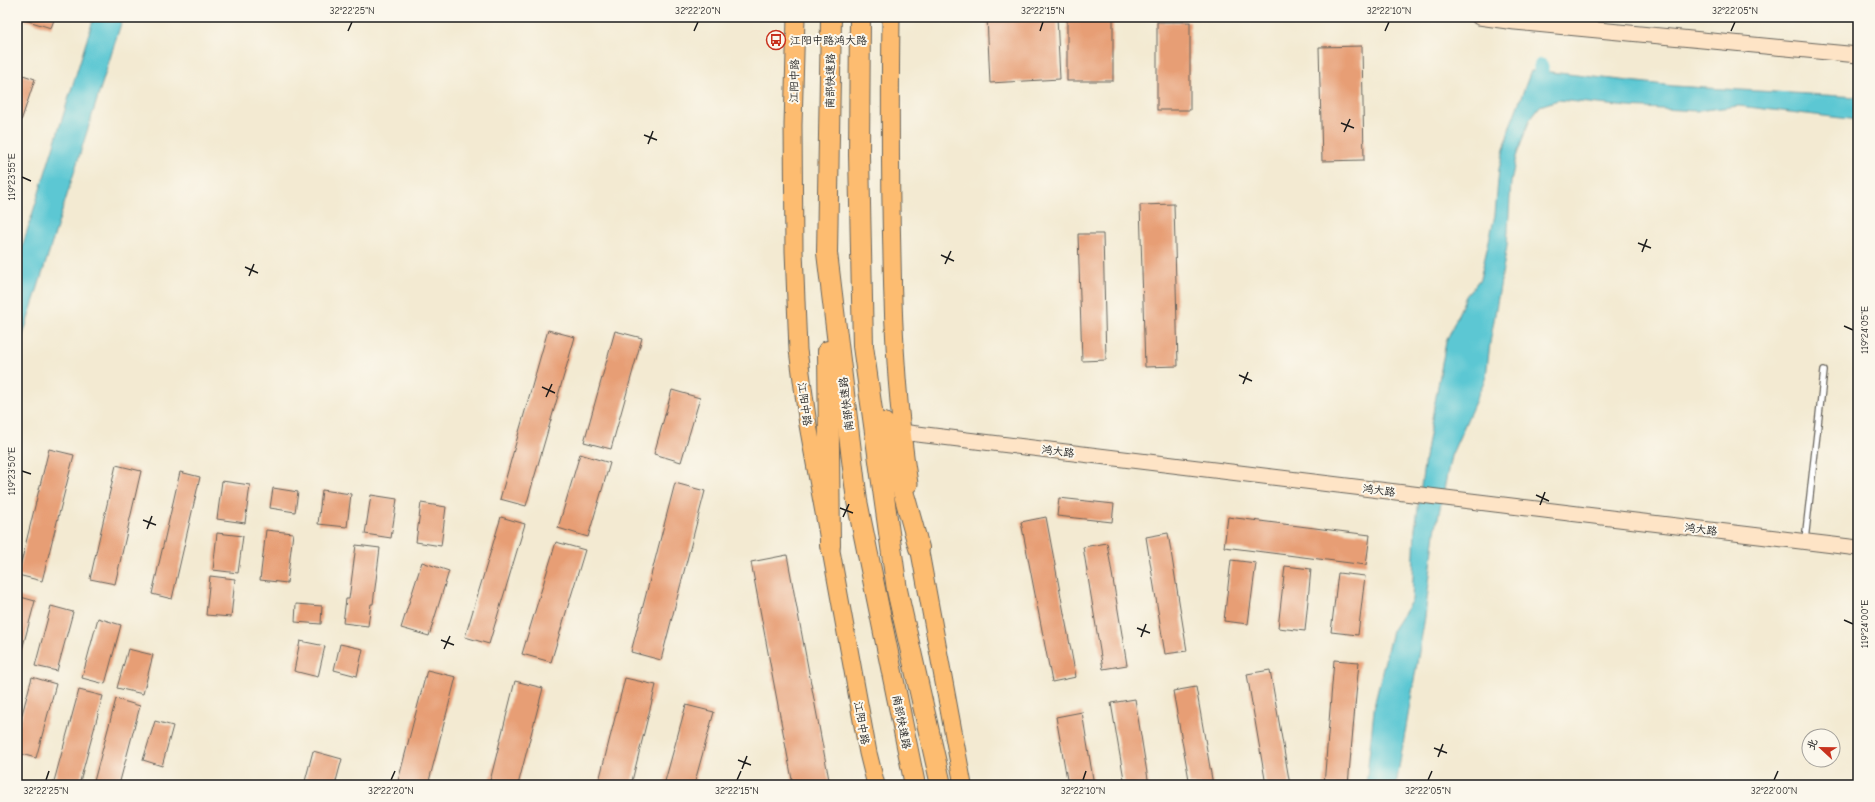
<svg xmlns="http://www.w3.org/2000/svg" width="1875" height="802" font-family="'Comic Neue','LXGW WenKai TC',sans-serif">
  <rect width="100%" height="100%" fill="#fbf7ec"/>
  <filter id="ink" filterUnits="userSpaceOnUse"><feTurbulence type="fractalNoise" baseFrequency=".025" numOctaves="2"/><feDisplacementMap in="SourceGraphic" scale="8" xChannelSelector="R" yChannelSelector="G"/><feConvolveMatrix kernelMatrix="1 2 1 2 8 2 1 2 1" color-interpolation-filters="sRGB"/></filter>
  <filter id="wash" filterUnits="userSpaceOnUse"><feTurbulence type="fractalNoise" baseFrequency=".012" numOctaves="4" result="noise"/><feDisplacementMap in="SourceGraphic" scale="16" xChannelSelector="R" yChannelSelector="G"/><feGaussianBlur stdDeviation="0.9" result="paint"/><feColorMatrix in="noise" values="0 0 0 0 0 0 0 0 0 0 0 0 0 0 0 0 0 1.4 0 .05"/><feComposite in="paint" operator="in"/></filter>
  <g filter="url(#wash)">
    <rect width="100%" height="100%" fill="#f3ead2"/>
    <g fill="#5bc7d3" stroke="#3c7278">
      <path d="M94 17H123L17 354V263Z"/>
      <path d="M1531 71H1541L1674 86 1858 97V120L1739 106 1696 111 1628 107 1558 100 1540 106 1530 119 1516 157 1511 182 1507 246 1490 343 1486 377 1451 456 1435 532 1425 617 1396 785H1366L1375 701 1392 631 1412 600 1415 529 1426 451 1446 342 1466 296 1480 279 1495 215 1499 169 1510 126Z"/>
    </g>
    <g fill="none" stroke-linecap="round" stroke-linejoin="round">
      <path stroke="#5bc7d3" stroke-width="15" d="M1541 66V71"/>
    </g>
    <g id="blocks">
      <g fill="#e79e75">
        <path d="M26 17H55L51 28 25 20Z"/>
        <path d="M987 17H1057L1060 79 990 83Z"/>
        <rect x="1067" y="17" width="46" height="64"/>
        <rect x="1157" y="22" width="33" height="88"/>
        <path d="M1362 46 1364 160 1322 161 1319 47Z"/>
        <path d="M17 73 35 79 17 133Z"/>
        <path d="M1174 204 1178 366 1145 367 1140 205Z"/>
        <path d="M1078 234H1103L1106 360 1082 361Z"/>
        <path d="M548 330 575 337 526 506 500 499Z"/>
        <path d="M615 331 642 338 611 449 584 442Z"/>
        <path d="M672 390 700 398 681 462 654 454Z"/>
        <path d="M49 449 74 455 42 581 18 575Z"/>
        <path d="M580 454 610 463 588 537 558 528Z"/>
        <path d="M116 465 141 471 115 584 90 579Z"/>
        <path d="M180 472 200 477 172 599 152 594Z"/>
        <path d="M222 481 250 485 245 523 217 519Z"/>
        <path d="M675 483 705 491 661 660 631 652Z"/>
        <path d="M273 488 298 492 295 512 270 508Z"/>
        <path d="M322 490 351 494 347 527 318 524Z"/>
        <path d="M371 495 397 499 391 538 365 534Z"/>
        <path d="M1059 498 1114 504 1112 522 1057 516Z"/>
        <path d="M421 503 446 507 441 546 416 542Z"/>
        <path d="M501 517 525 524 489 644 465 637Z"/>
        <path d="M1046 517 1076 677 1052 682 1021 522Z"/>
        <path d="M1228 517 1370 535 1366 565 1224 547Z"/>
        <path d="M266 530 293 533 287 583 260 580Z"/>
        <path d="M217 533 243 536 238 573 213 570Z"/>
        <path d="M1168 533 1187 651 1165 654 1146 537Z"/>
        <path d="M556 542 585 550 551 662 522 654Z"/>
        <path d="M1107 543 1127 665 1103 669 1083 547Z"/>
        <path d="M356 545 380 548 373 604H371L368 626 343 623 346 599H349Z"/>
        <path d="M787 555 830 785H793L751 562Z"/>
        <path d="M1231 560 1256 563 1248 624 1224 621Z"/>
        <path d="M422 562 449 571 429 636 401 628Z"/>
        <path d="M1285 566 1311 569 1305 631 1278 628Z"/>
        <path d="M1338 573 1365 576 1358 635 1331 632Z"/>
        <path d="M210 576 235 579 231 617 206 615Z"/>
        <path d="M17 596 35 601 19 661 17 660Z"/>
        <path d="M296 604 322 606 321 624 295 622Z"/>
        <path d="M51 606 73 612 57 671 35 666Z"/>
        <path d="M98 618 121 625 105 684 82 678Z"/>
        <path d="M300 641 325 646 318 677 294 671Z"/>
        <path d="M340 644 363 649 357 676 334 670Z"/>
        <path d="M128 649 153 655 143 694 117 688Z"/>
        <path d="M1334 660 1359 662 1348 785H1324Z"/>
        <path d="M427 670 456 677 428 785H397Z"/>
        <path d="M1270 670 1290 785H1266L1247 674Z"/>
        <path d="M32 677 56 684 36 758 17 753V733Z"/>
        <path d="M625 678 656 685 631 785H598Z"/>
        <path d="M515 681 543 688 518 785H489Z"/>
        <path d="M1196 687 1213 785H1190L1173 691Z"/>
        <path d="M79 690 103 696 79 785H53Z"/>
        <path d="M116 699 140 706 119 785H93Z"/>
        <path d="M1135 699 1149 785H1125L1111 703Z"/>
        <path d="M686 705 714 712 694 785H664Z"/>
        <path d="M1082 712 1094 785H1068L1056 717Z"/>
        <path d="M155 721 173 726 162 766 143 760Z"/>
        <path d="M313 751 342 759 335 785H304Z"/>
      </g>
    </g>
  </g>
  <g filter="url(#ink)">
    <use href="#blocks" fill-opacity="0" stroke="#67645c" stroke-width="1"/>
    <g fill="none" stroke-linecap="round" stroke-linejoin="round">
      <defs>
        <path id="lane" d="M1805 540 1824 371"/>
        <g id="secondary">
          <path d="M1479 17 1515 22 1858 55"/>
          <path d="M901 432 1858 548"/>
        </g>
        <g id="primary">
          <path d="M796 17 793 125 794 251 798 350 808 425 868 753 876 785"/>
          <path d="M891 17C890 97 890 177 892 257 893 333 897 408 909 484"/>
          <path d="M917 536 963 785"/>
        </g>
        <g id="highway">
          <path d="M831 17 827 253 857 501 915 785"/>
          <path d="M860 17 859 155 863 346 897 590 941 785"/>
          <path d="M828 351 830 546"/>
          <path d="M884 423 919 548"/>
        </g>
      </defs>
      <use href="#lane" stroke="#67645c" stroke-width="8"/>
      <use href="#secondary" stroke="#67645c" stroke-width="17"/>
      <use href="#primary" stroke="#67645c" stroke-width="19"/>
      <use href="#highway" stroke="#67645c" stroke-width="22"/>
      <use href="#lane" stroke="#fff" stroke-width="5.5"/>
      <use href="#secondary" stroke="#fee4c6" stroke-width="15"/>
      <use href="#primary" stroke="#fdbc70" stroke-width="17"/>
      <use href="#highway" stroke="#fdbc70" stroke-width="20"/>
    </g>
  </g>
  <path fill="none" stroke="#1c1c1c" stroke-width="1.5" d="M348 31 352 22M694 31 698 22M1040 31 1043 22M1385 31 1389 22M1731 31 1735 22M1341 123 1354 128M1344 132 1350 119M644 135 657 140M648 144 653 131M22 177 31 181M1638 243 1651 248M1642 252 1647 239M941 255 954 261M945 264 951 251M245 267 258 273M249 276 254 264M1844 326 1853 330M1239 375 1252 381M1243 384 1248 372M542 387 555 393M546 397 552 384M22 471 31 474M1536 495 1549 501M1540 505 1545 492M840 508 853 513M843 517 849 504M143 520 156 525M147 529 152 516M1844 620 1853 624M1137 628 1150 633M1141 637 1146 624M441 640 454 645M444 649 450 636M1434 748 1447 753M1438 757 1443 744M738 760 751 765M742 769 747 756M46 780 49 771M391 780 395 771M737 780 741 771M1083 780 1086 771M1428 780 1432 771M1774 780 1778 771"/>
  <defs>
    <symbol id="bus-ring" viewBox="-11 -11 22 22"><circle r="9.5" fill="#fbf7ec" stroke="#c8321e" stroke-width="1.5"/><path d="M-5-6H5V4H4V6H2V4H-2V6H-4V4H-5ZM-3.5-4V0h7V-4ZM-3.5 1.2v1.5H-2V1.2ZM2 1.2v1.5H3.5V1.2Z" fill="#c8321e"/></symbol>
  </defs>
  <g fill-rule="evenodd">
    <use href="#bus-ring" x="765" y="29" width="22" height="22"/>
  </g>
  <g text-anchor="middle" stroke-width="4" stroke-linejoin="round" paint-order="stroke">
    <g font-size="11" fill="#1c1c1c" stroke="#fbf7ec" text-anchor="start">
      <text x="790" y="44">江阳中路鸿大路</text>
    </g>
    <g font-size="11" fill="#1c1c1c" stroke="#fbf7ec">
      <text transform="translate(794 81) rotate(-89)" y="4">江阳中路</text>
      <text transform="translate(830 81) rotate(-89)" y="4">南部快速路</text>
      <text transform="translate(805 404) rotate(82)" y="4">江阳中路</text>
      <text transform="translate(846 404) rotate(-97)" y="4">南部快速路</text>
      <text transform="translate(1058 451) rotate(7)" y="4">鸿大路</text>
      <text transform="translate(1379 490) rotate(7)" y="4">鸿大路</text>
      <text transform="translate(1701 529) rotate(7)" y="4">鸿大路</text>
      <text transform="translate(902 722) rotate(79)" y="4">南部快速路</text>
      <text transform="translate(862 723) rotate(80)" y="4">江阳中路</text>
    </g>
  </g>
  <rect width="1875" height="802" fill="none" stroke="#fbf7ec" stroke-width="44"/>
  <g transform="translate(1821 748) rotate(292)"><circle r="19" fill="#fbf7ec" stroke="#a29f99"/>
  <path d="M0-3L7 15L0 10L-7 15Z" fill="#c8321e"/>
  <text y="-6" font-size="11" font-weight="bold" text-anchor="middle" fill="#1c1c1c">北</text>
  </g>
  <rect x="22" y="22" width="1831" height="758" fill="none" stroke="#1c1c1c" stroke-width="1.5"/>
  <g font-size="10" text-anchor="middle" fill="#1c1c1c">
    <text x="352" y="14">32°22'25"N</text>
    <text x="698" y="14">32°22'20"N</text>
    <text x="1043" y="14">32°22'15"N</text>
    <text x="1389" y="14">32°22'10"N</text>
    <text x="1735" y="14">32°22'05"N</text>
    <text transform="translate(11 177) rotate(-90)" y="4">119°23'55"E</text>
    <text transform="translate(1864 330) rotate(-90)" y="4">119°24'05"E</text>
    <text transform="translate(11 471) rotate(-90)" y="4">119°23'50"E</text>
    <text transform="translate(1864 624) rotate(-90)" y="4">119°24'00"E</text>
    <text x="46" y="794">32°22'25"N</text>
    <text x="391" y="794">32°22'20"N</text>
    <text x="737" y="794">32°22'15"N</text>
    <text x="1083" y="794">32°22'10"N</text>
    <text x="1428" y="794">32°22'05"N</text>
    <text x="1774" y="794">32°22'00"N</text>
  </g>
</svg>
